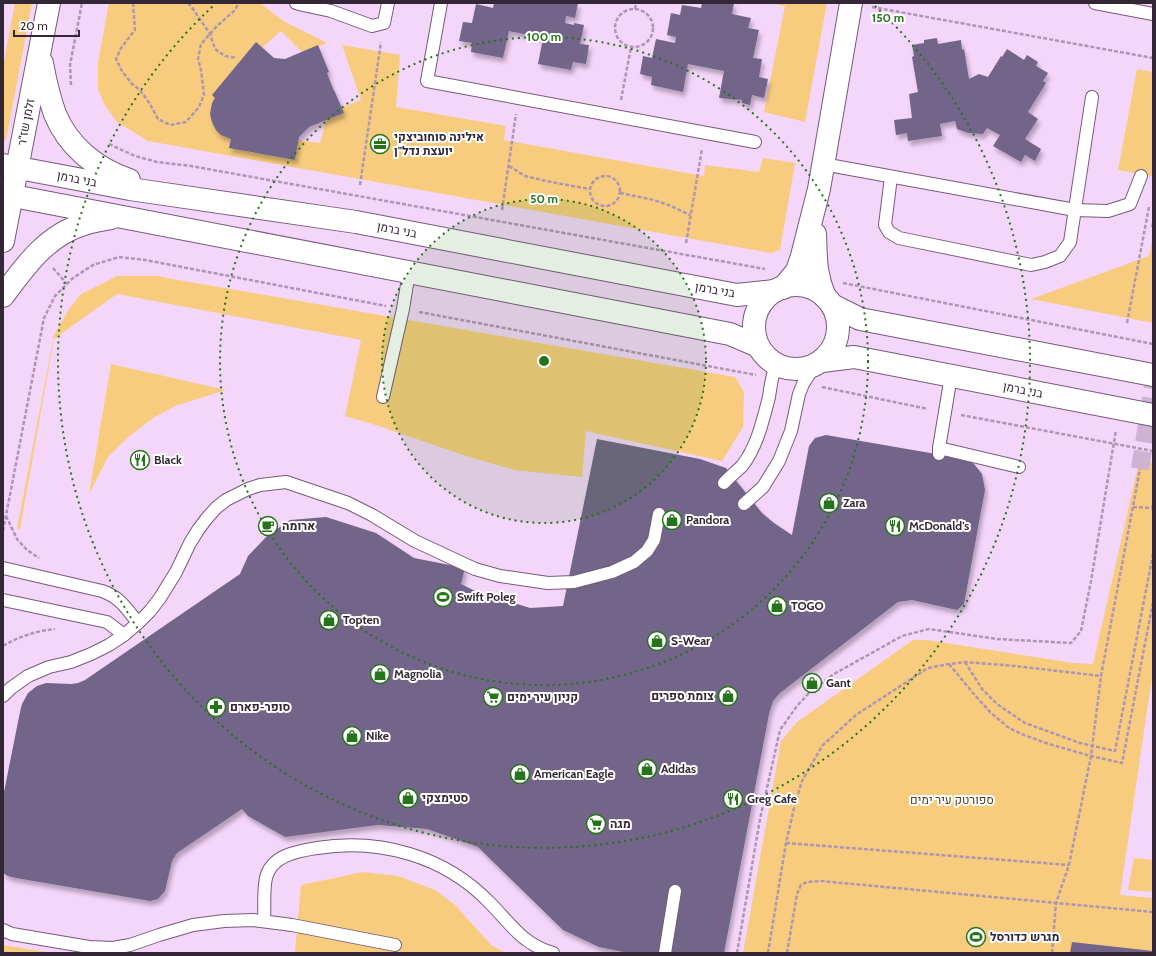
<svg xmlns="http://www.w3.org/2000/svg" width="1156" height="956" font-family="Cabin,Heebo,sans-serif">
  <defs>
    <filter id="shadow"><feDropShadow dx="2.5" dy="4.5" stdDeviation="2" flood-color="#0004"/></filter>
  </defs>
  <rect width="100%" height="100%" fill="#f5d6fb"/>
  <g fill="#f7cc7e">
    <path d="M15 3H32L6 140 3 139V67Z"/>
    <path d="M109 3H260L285 22 327 43 302 52 281 31 232 74 245 134 320 143 328 113 361 100 342 45 400 55 396 107 506 126 504 140 704 176 705 165 759 172 763 158 795 163 780 250 771 253 148 141 117 122 104 104 98 89V62Z"/>
    <path d="M768 3H827L805 122 764 112 785 6Z"/>
    <path d="M1137 69 1153 72V170L1152 176 1118 170Z"/>
    <path d="M1153 235V323L1031 299 1149 256Z"/>
    <path d="M117 276H156L735 377 744 392 743 427 722 461 586 431 582 477 514 470 466 456 379 426 345 416 361 340 117 294 54 339 20 529H17L54 335 69 309 81 294Z"/>
    <path d="M111 364 226 390 175 406 153 418 127 438 108 457 89 494Z"/>
    <path d="M1139 462 1153 463V670L1120 895 1153 898V953H743L781 741 797 722 913 640H927L1073 663 1093 664Z"/>
    <path d="M1134 858 1153 860V892L1128 890Z"/>
    <path d="M363 872 398 876 435 890 455 905 491 945 506 953H295L301 885Z"/>
    <path d="M3 945 53 953H3Z"/>
  </g>
  <g fill="#726589" filter="url(#shadow)">
    <path d="M494 3H578L575 18 566 16 565 23 574 25V23L584 25 580 44 589 45 586 64 573 62 571 70 538 64 543 38 509 31 503 58 471 52 472 43 459 41 463 22 472 23 476 4 493 8Z"/>
    <path d="M702 3H734L732 14 751 18 748 28 759 30 753 58 762 59 759 77 768 79 764 98 752 95 750 105 742 103V100L719 98 724 71 688 64 683 92 651 85 652 77 640 74 643 56 652 58 656 39 675 43 676 37 667 35 671 13 680 15 682 5 701 8Z"/>
    <path d="M937 38 938 44 961 40 962 50 964 49 969 79 979 74 988 77 1001 56 1002 57 1007 49 1024 60 1027 55 1038 62 1036 66 1048 73 1043 81 1046 83 1028 112 1038 119 1025 139 1041 149 1035 161 1025 155 1021 162 993 146 1000 135 987 128 983 134 968 133 957 129 955 121 940 124 942 136 908 141 907 133 896 135 894 120 912 118 909 94 918 92 912 57 914 56 912 45 924 43V40Z"/>
    <path d="M256 42 274 58 285 59 318 45 329 72 327 73 334 91V90L344 113 309 127 299 137 295 160 229 148 231 139 221 135 216 130 212 122 210 114 212 103 215 98 212 95Z"/>
    <path d="M826 435 965 459 974 464 982 474 985 490 964 604 957 610 912 600 898 602 780 693 773 701 769 714 724 953H628L599 947 563 930 478 847 427 829 378 825 285 837 248 816 242 809 177 853 172 861 165 891 158 899 150 901 16 878 8 876 3 873V797L20 712 22 704 28 693 37 686 46 683 71 684 78 683 85 680 240 574 248 556 267 536 290 520 326 517 376 533 414 558 465 568 461 584 475 591 530 608 563 606 597 439 700 459 726 468 762 513 774 523 792 535 809 446 815 438Z"/>
    <path d="M1072 942 1153 951V953H1070Z"/>
  </g>
  <g fill="none" stroke-linecap="round" stroke-linejoin="round">
    <path stroke="#ceb3d3" stroke-width="18" stroke-dasharray="18 9" stroke-linecap="butt" d="M1140 469 1153 385"/>
    <defs>
      <g id="service">
        <path d="M296 3 303 5 331 11 372 26 384 23 388 3"/>
        <path d="M441 3 427 81 755 142"/>
        <path d="M1095 3 1153 14"/>
        <path d="M823 164 1075 210 1108 211 1130 204 1141 176"/>
        <path d="M891 177 885 225 889 232 899 238 1031 265 1045 262 1060 256 1070 242 1092 97"/>
        <path d="M383 397 403 309 409 272"/>
        <path d="M939 448 1019 467"/>
        <path d="M939 454V448L951 376"/>
        <path d="M724 483C729 477 736 472 742 466 757 447 763 420 769 397 771 385 771 376 777 364"/>
        <path d="M744 504 763 487 779 461 791 431 799 394 803 384 815 365"/>
        <path d="M3 568 102 591C120 597 127 609 138 623"/>
        <path d="M3 600 107 622 124 635"/>
        <path d="M3 696 11 688 28 676 49 667 71 662 91 654 109 645 124 635 138 623 150 611 160 598 176 572 190 543 198 530 207 518 216 508 226 500 248 489 260 485 286 482 348 503 372 515 415 541 475 569 500 576 548 583 574 582 612 572 634 562 647 551 654 540 659 514"/>
        <path d="M264 921C265 907 263 891 266 878 271 855 298 851 317 848 380 838 445 856 490 903 511 924 522 944 553 953"/>
        <path d="M3 930 12 934 89 947 113 948 130 945 159 935 193 925 224 921 253 920 292 925 395 945"/>
        <path d="M665 953 675 891"/>
      </g>
      <g id="minor">
        <path d="M815 234C816 258 815 274 825 297"/>
        <path d="M783 288 797 271 802 256 819 189 851 3"/>
      </g>
      <g id="tertiary">
        <path d="M42 63C45 80 49 97 55 114 68 146 96 169 129 180"/>
        <path d="M3 165 130 189 356 222 737 295 775 291"/>
        <path d="M3 194 730 334 758 346"/>
        <path d="M3 241 49 3"/>
        <circle cx="796" cy="327" r="42"/>
        <path d="M3 296C25 266 47 235 84 224 93 221 102 220 111 218"/>
        <path d="M832 305 860 319 1153 375"/>
        <path d="M822 361 854 357 1153 415"/>
      </g>
    </defs>
    <use href="#service" stroke="#755a7a" stroke-width="14"/>
    <use href="#minor" stroke="#755a7a" stroke-width="24"/>
    <use href="#tertiary" stroke="#755a7a" stroke-width="24"/>
    <g stroke="#ae96b2" stroke-width="2.5" stroke-dasharray="4 2" stroke-linecap="butt">
      <path d="M133 3 135 30 121 48 116 59 122 71 132 84 140 90 150 104 158 119 170 125 186 122 199 107 204 95 201 70 198 59 201 44 216 27 234 11 239 3"/>
      <path d="M188 3 191 6 210 34 215 49 225 56 237 58"/>
      <path d="M872 7 1153 58"/>
      <path d="M635 9 636 3"/>
      <circle cx="634" cy="28" r="19"/>
      <path d="M71 85 70 65 82 3"/>
      <path d="M621 100 631 47"/>
      <path d="M109 144 135 156 157 162 191 166 765 269"/>
      <path d="M509 166 525 176 546 181 589 189"/>
      <circle cx="605" cy="191" r="15"/>
      <path d="M360 185 381 42"/>
      <path d="M620 193 654 200 671 206 690 215"/>
      <path d="M502 210 516 114"/>
      <path d="M1153 223 1152 228H1153"/>
      <path d="M686 243 702 149"/>
      <path d="M53 268 67 284"/>
      <path d="M843 283 1153 344"/>
      <path d="M419 312 756 375"/>
      <path d="M1127 323 1149 207"/>
      <path d="M822 387 928 409"/>
      <path d="M961 415 1153 451"/>
      <path d="M1133 507 1152 508 1153 505"/>
      <path d="M6 516 17 539 27 550 39 558"/>
      <path d="M3 531 44 318 55 296 73 278 93 265 119 257 145 260 386 306"/>
      <path d="M3 646C20 636 36 631 55 629"/>
      <path d="M965 662 982 689 997 704 1025 723 1080 743 1115 751 1153 554"/>
      <path d="M949 664 973 693 990 712 1009 728 1024 735 1049 744 1091 756 1122 763 1153 602"/>
      <path d="M786 843 1069 865"/>
      <path d="M737 953 760 819 780 730 797 706 809 693 834 674 902 636 929 629 997 639 1071 643 1081 631 1091 581 1116 430"/>
      <path d="M768 953 786 843 795 804 802 781 822 746 856 715 928 668 949 664 965 662 1015 666 1101 676 1140 469"/>
      <path d="M787 953 797 894 801 885 807 882 821 881 1153 912"/>
      <path d="M1052 953 1056 903 1069 865 1091 756 1101 676"/>
    </g>
    <use href="#service" stroke="#fff" stroke-width="12"/>
    <use href="#minor" stroke="#fff" stroke-width="22"/>
    <use href="#tertiary" stroke="#fff" stroke-width="22"/>
  </g>
  <circle cx="544" cy="361" r="162" fill="#26741a" fill-opacity=".12"/>
  <g fill="none" stroke="#26741a" stroke-width="2" stroke-dasharray="2 4">
    <circle cx="544" cy="361" r="162"/>
    <circle cx="544" cy="361" r="324"/>
    <path d="M875 6A486 486 0 1 1 213 6"/>
  </g>
  <defs>
    <symbol id="office-ring" viewBox="-11 -11 22 22"><circle r="9.5" fill="#fff" stroke="#26741a" stroke-width="1.5"/><path d="M-6-3h4V-5.5h4V-3h4V5H-6ZM-1-4.5V-3h2v-1.5ZM-6 0V1H6V0Z" fill="#26741a"/></symbol>
    <symbol id="restaurant-ring" viewBox="-11 -11 22 22"><circle r="9.5" fill="#fff" stroke="#26741a" stroke-width="1.5"/><path d="M-5-6h1v4h1v-4h1v4h1v-4h1v5L-1.5 .5V6h-2V.5L-5-1ZM5-6V6H3V1.5H1.5Q1.5-4 5-6Z" fill="#26741a"/></symbol>
    <symbol id="shop-ring" viewBox="-11 -11 22 22"><circle r="9.5" fill="#fff" stroke="#26741a" stroke-width="1.5"/><path d="M-5-2.5h2.3a2.7 3.5 0 0 1 5.4 0H5L5.5 6h-11ZM-1.5-2.5h3a1.5 2.3 0 0 0-3 0Z" fill="#26741a"/></symbol>
    <symbol id="cafe-ring" viewBox="-11 -11 22 22"><circle r="9.5" fill="#fff" stroke="#26741a" stroke-width="1.5"/><path d="M-5.5-4.5H6V0H3Q3 3.5 0 3.5H-2.5Q-5.5 3.5-5.5 0ZM3-3.2v2h1.7v-2ZM-6 4.5H4V6H-6Z" fill="#26741a"/></symbol>
    <symbol id="stadium-ring" viewBox="-11 -11 22 22"><circle r="9.5" fill="#fff" stroke="#26741a" stroke-width="1.5"/><path d="M0-5a6.5 5 0 1 0 0 10a6.5 5 0 1 0 0-10ZM-3.5-1.8h7v3.6h-7Z" fill="#26741a"/></symbol>
    <symbol id="supermarket-ring" viewBox="-11 -11 22 22"><circle r="9.5" fill="#fff" stroke="#26741a" stroke-width="1.5"/><path d="M-6-5.5h2.5l.6 2H6L4.5 2H-2.5L-4.4-4H-6ZM-1.5 3.2a1.3 1.3 0 1 0 .1 0ZM3 3.2a1.3 1.3 0 1 0 .1 0Z" fill="#26741a"/></symbol>
    <symbol id="pharmacy-ring" viewBox="-11 -11 22 22"><circle r="9.5" fill="#fff" stroke="#26741a" stroke-width="1.5"/><path d="M-2-6h4v4h4v4h-4v4h-4v-4h-4v-4h4Z" fill="#26741a"/></symbol>
  </defs>
  <g fill-rule="evenodd">
    <use href="#office-ring" x="369" y="133" width="22" height="22"/>
    <use href="#restaurant-ring" x="129" y="449" width="22" height="22"/>
    <use href="#shop-ring" x="818" y="492" width="22" height="22"/>
    <use href="#shop-ring" x="661" y="509" width="22" height="22"/>
    <use href="#cafe-ring" x="257" y="515" width="22" height="22"/>
    <use href="#restaurant-ring" x="884" y="515" width="22" height="22"/>
    <use href="#stadium-ring" x="432" y="586" width="22" height="22"/>
    <use href="#shop-ring" x="766" y="595" width="22" height="22"/>
    <use href="#shop-ring" x="318" y="609" width="22" height="22"/>
    <use href="#shop-ring" x="646" y="630" width="22" height="22"/>
    <use href="#shop-ring" x="369" y="663" width="22" height="22"/>
    <use href="#shop-ring" x="801" y="672" width="22" height="22"/>
    <use href="#shop-ring" x="717" y="685" width="22" height="22"/>
    <use href="#supermarket-ring" x="482" y="686" width="22" height="22"/>
    <use href="#pharmacy-ring" x="205" y="696" width="22" height="22"/>
    <use href="#shop-ring" x="341" y="725" width="22" height="22"/>
    <use href="#shop-ring" x="636" y="758" width="22" height="22"/>
    <use href="#shop-ring" x="509" y="763" width="22" height="22"/>
    <use href="#shop-ring" x="397" y="787" width="22" height="22"/>
    <use href="#restaurant-ring" x="722" y="788" width="22" height="22"/>
    <use href="#supermarket-ring" x="585" y="813" width="22" height="22"/>
    <use href="#stadium-ring" x="965" y="926" width="22" height="22"/>
  </g>
  <g text-anchor="middle" stroke-width="4" stroke-linejoin="round" paint-order="stroke">
    <g font-size="12" fill="#332735" stroke="#fff">
      <text transform="translate(26 122) rotate(-79)" y="4">זלמן שז"ר</text>
      <text transform="translate(77 179) rotate(11)" y="4">בני ברמן</text>
      <text transform="translate(397 230) rotate(11)" y="4">בני ברמן</text>
      <text transform="translate(715 290) rotate(10)" y="4">בני ברמן</text>
      <text transform="translate(1023 390) rotate(11)" y="4">בני ברמן</text>
    </g>
    <g font-size="12" font-weight="bold" fill="#332735" stroke="#fff" text-anchor="start">
      <text x="394" y="141">אילינה סוחוביצקי<tspan x="394" dy="14">יועצת נדל"ן</tspan></text>
      <text x="154" y="464">Black</text>
      <text x="843" y="507">Zara</text>
      <text x="686" y="524">Pandora</text>
      <text x="282" y="530">ארומה</text>
      <text x="909" y="530">McDonald's</text>
      <text x="457" y="601">Swift Poleg</text>
      <text x="791" y="610">TOGO</text>
      <text x="343" y="624">Topten</text>
      <text x="671" y="645">S-Wear</text>
      <text x="394" y="678">Magnolia</text>
      <text x="826" y="687">Gant</text>
      <text x="714" y="700" text-anchor="end">צומת ספרים</text>
      <text x="507" y="701">קניון עיר ימים</text>
      <text x="230" y="711">סופר-פארם</text>
      <text x="366" y="740">Nike</text>
      <text x="661" y="773">Adidas</text>
      <text x="534" y="778">American Eagle</text>
      <text x="422" y="802">סטימצקי</text>
      <text x="747" y="803">Greg Cafe</text>
      <text x="610" y="828">מגה</text>
      <text x="990" y="941">מגרש כדורסל</text>
    </g>
    <g font-size="12" fill="#54421f" stroke="#fff">
      <text x="952" y="804">ספורטק עיר ימים</text>
    </g>
  </g>
  <circle cx="544" cy="361" r="6" fill="#26741a" stroke="#fff" stroke-width="2"/>
  <g font-size="12" text-anchor="middle" font-weight="bold" fill="#26741a" stroke="#fff" stroke-width="4" stroke-linejoin="round" paint-order="stroke">
    <text x="888" y="22">150 m</text>
    <text x="544" y="41">100 m</text>
    <text x="544" y="203">50 m</text>
  </g>
  <rect width="1156" height="956" fill="none" stroke="#332735" stroke-width="8"/>
  <path d="M14 30v6h65v-6" fill="none" stroke="#332735" stroke-width="2"/>
  <text x="20" y="30" font-size="12" fill="#332735" stroke="#ffffff" stroke-width="3" paint-order="stroke">20 m</text>
</svg>
